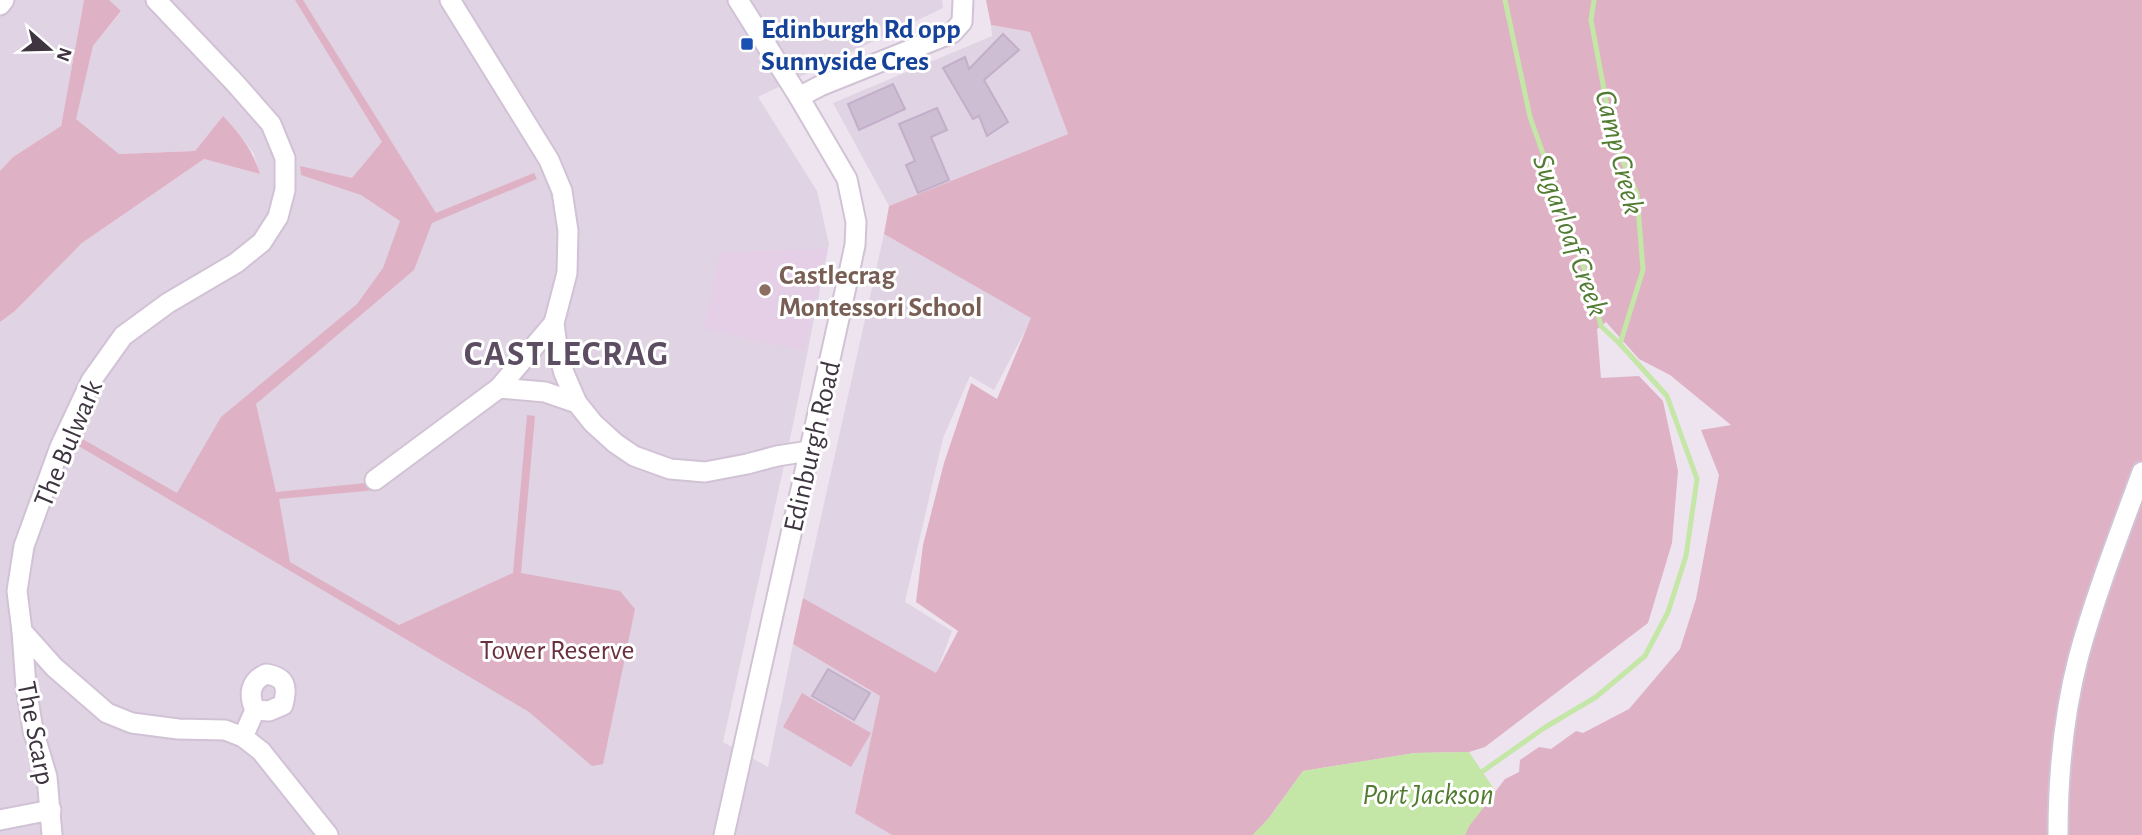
<svg xmlns="http://www.w3.org/2000/svg" width="2142" height="835" font-family="'Alegreya Sans',sans-serif">
  <rect width="100%" height="100%" fill="#eee4f0"/>
  <g fill="#e0d3e3">
    <path d="M0 0H84L61 126 13 157 0 171Z"/>
    <path d="M109 0H942L943 8 758 97 817 191 829 244 794 420 723 742 768 767 793 644 880 696 855 812 892 835H0V322L15 311 82 243 204 159 259 174 254 154 241 136 223 116 195 151 119 154 75 119 93 46 121 12Z"/>
    <path d="M991 25 1030 32 1068 134 889 206 833 103 992 36Z"/>
    <path d="M884 234 1032 318 994 390 970 376 943 438 905 602 952 631 936 674 803 598Z"/>
  </g>
  <path fill="#e4cfe7" d="M827 249 804 351 704 329 720 252Z"/>
  <g fill="#dfb1c5">
    <path d="M84 0H109L121 11 93 46 76 119 119 154 195 151 223 116C241 135 252 149 260 174L204 159 82 243 15 311 0 322V171L13 157 61 126Z"/>
    <path d="M295 0H303L436 213 534 173 537 179 432 223 414 270 256 404 276 492 376 482V490L279 499 290 562 399 625 513 573 527 415 535 416 521 573 620 591 635 609 603 764 592 766 529 712 77 445 79 437 177 493 221 417 357 304 383 268 400 221 361 195 301 175 300 166 352 178 382 142Z"/>
    <path d="M986 0H2142V835H1465L1469 826 1505 779 1519 772 1520 760 1539 747 1551 749 1576 731 1583 733 1629 709 1680 649 1696 599 1719 475 1701 430 1731 425 1670 375 1639 359 1606 322 1597 329 1601 378 1639 376 1663 401 1678 471 1672 543 1648 623 1485 747 1469 752 1415 753 1303 771 1269 818 1253 835H892L855 813 880 696 793 644 803 598 936 673 958 631 916 602 923 545 944 463 971 383 997 399 1031 318 884 234 889 206 1068 134 1030 32 991 25Z"/>
    <path d="M802 693 871 733 851 767 783 727Z"/>
  </g>
  <path fill="#c4e6a6" d="M1469 752 1496 792 1469 826 1465 835H1253L1269 818 1303 771 1415 753Z"/>
  <g fill="none" stroke-linecap="round" stroke-linejoin="round">
    <g stroke="#c4e6a6" stroke-width="5">
      <path d="M1594 0 1591 20 1613 138 1637 194 1643 270 1620 344"/>
      <path d="M1483 771 1544 728 1596 697 1645 656 1668 612 1686 556 1697 479 1667 396 1620 344 1601 326 1591 288 1530 117 1505 0"/>
    </g>
  </g>
  <g fill="#cdbed3" stroke="#c3afc9" stroke-width="2">
    <path d="M1003 34 1019 50 984 80 1008 122 987 136 979 116 973 119 943 68 965 57 969 69Z"/>
    <path d="M893 84 905 109 859 130 848 104Z"/>
    <path d="M937 108 947 130 931 137 949 180 918 193 906 165 915 161 899 124Z"/>
    <path d="M828 669 870 693 854 720 812 696Z"/>
  </g>
  <g fill="none" stroke-linecap="round" stroke-linejoin="round">
    <defs>
      <g id="street">
        <path d="M156 0 235 83 271 124 285 158V190L278 217 262 242 236 263 168 303 123 336 91 381 60 447 24 546 17 591 22 631 54 667 107 713 132 723 178 729 225 730 243 737 261 751 328 835"/>
        <path d="M450 0 549 160 562 191 568 231 567 273 554 323 557 347 564 373 577 403"/>
        <path d="M0 5 4 0"/>
        <path d="M799 97 820 86 952 33 962 22 963 0"/>
        <path d="M499 388 554 323"/>
        <path d="M375 480 499 388 545 392 577 403 593 423 615 443 634 456 670 469 705 472 747 464 777 456 809 451"/>
        <path d="M22 631 26 687 33 730 47 777 52 835"/>
        <path d="M243 737 255 710C248 695 250 681 266 674 286 677 288 687 283 705L269 711 255 710"/>
        <path d="M0 820 51 810"/>
        <path d="M724 835 846 287 855 245 856 222 847 179 799 97 738 0"/>
        <path d="M2058 835C2058 775 2064 712 2079 655 2096 593 2120 532 2142 472"/>
      </g>
    </defs>
    <use href="#street" stroke="#d1c2d5" stroke-width="23"/>
    <use href="#street" stroke="#fff" stroke-width="19"/>
  </g>
  <rect fill="#1a4fb4" stroke="#fff" stroke-width="2.5" x="740" y="37" width="14" height="14" rx="3.5"/>
  <circle fill="#8d6e63" stroke="#fff" stroke-width="2.5" cx="765" cy="290" r="7"/>
  <g text-anchor="middle" stroke-width="6" stroke-linejoin="round" paint-order="stroke">
    <g font-size="28" font-weight="bold" fill="#164399" stroke="#fff" text-anchor="start">
      <text x="761" y="38">Edinburgh Rd opp<tspan x="761" dy="32">Sunnyside Cres</tspan></text>
    </g>
    <g font-size="28" font-weight="bold" fill="#785e54" stroke="#fff" text-anchor="start">
      <text x="779" y="284">Castlecrag<tspan x="779" dy="32">Montessori School</tspan></text>
    </g>
    <g font-size="28" fill="#3e3541" stroke="#fff">
      <text transform="translate(67 443) rotate(-67)" y="10">The Bulwark</text>
      <text transform="translate(811 446) rotate(-77)" y="10">Edinburgh Road</text>
      <text transform="translate(37 733) rotate(79)" y="10">The Scarp</text>
    </g>
    <g font-size="28" fill="#6b303e" stroke="#fff">
      <text x="557" y="659">Tower Reserve</text>
    </g>
    <g font-size="30" font-style="italic" fill="#527c31" stroke="#fff">
      <text transform="translate(1620 152) rotate(76)" y="10">Camp Creek</text>
      <text transform="translate(1571 235) rotate(70)" y="10">Sugarloaf Creek</text>
      <text x="1428" y="804">Port Jackson</text>
    </g>
    <g font-size="35" font-weight="bold" letter-spacing="2" fill="#5d4d62" stroke="#fff">
      <text x="567" y="365">CASTLECRAG</text>
    </g>
  </g>
  <g transform="translate(49 49) rotate(110)" stroke="#ffffff" stroke-width="5" paint-order="stroke">
  <path d="M0-5L12 26L0 18L-12 26Z" fill="#3e3541"/>
  <text y="-10" font-size="19" font-weight="bold" text-anchor="middle" fill="#3e3541">N</text>
  </g>
</svg>
